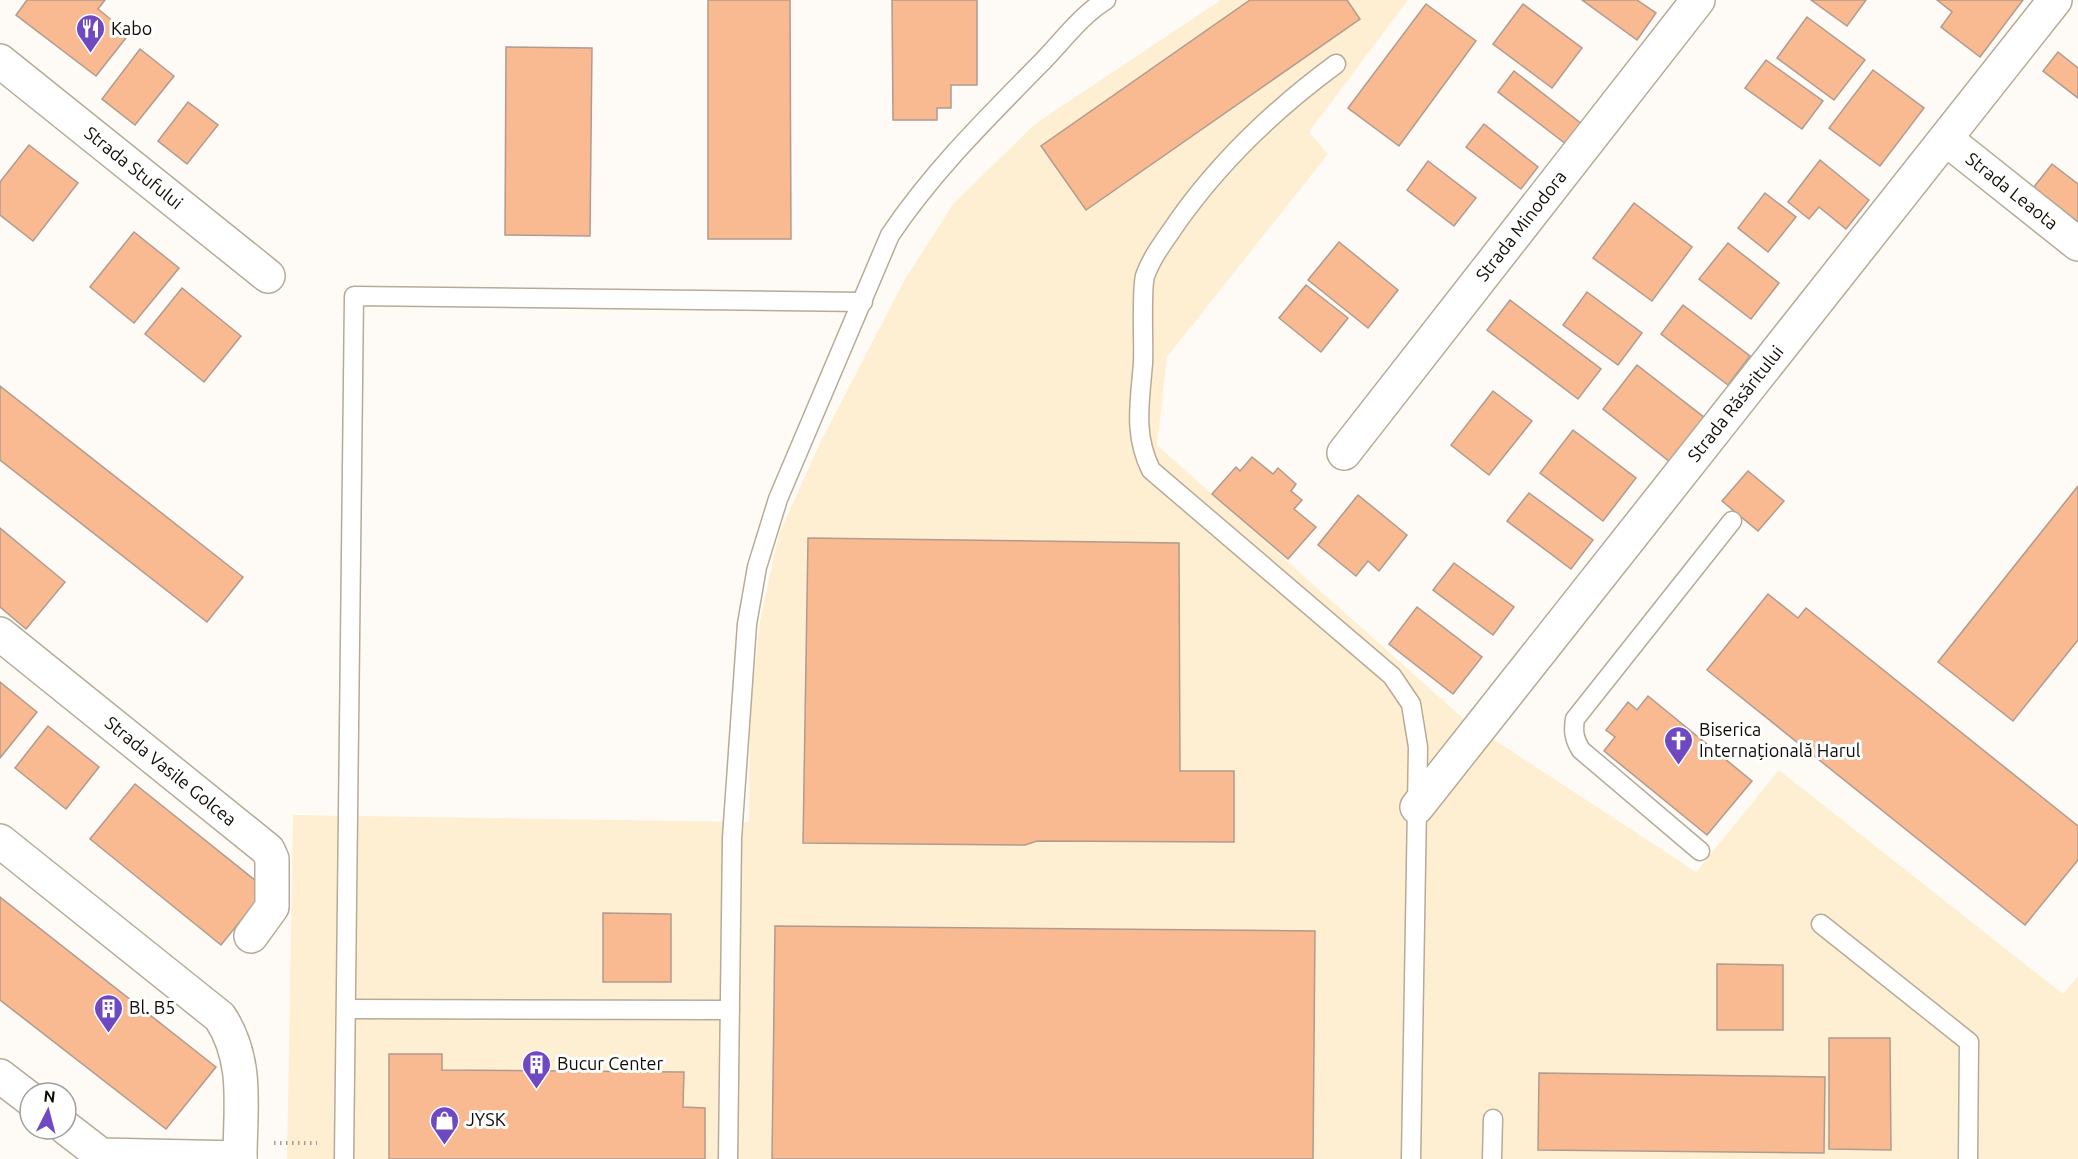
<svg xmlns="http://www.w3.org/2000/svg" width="2078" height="1159" font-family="Ubuntu,sans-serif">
  <rect width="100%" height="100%" fill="#fefbf7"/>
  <path fill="#ffefd2" d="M1221 0H1408L1309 132 1328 154 1167 357 1157 445 1466 721 1696 872 1779 770 2063 994 2078 976V1159H287L293 815 749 822 750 710 760 621 779 534 820 443 904 281 953 204 1035 124Z"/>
  <g fill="#f9b991" stroke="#b19b8f" stroke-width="1.5">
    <path d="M27 0H105L98 9 129 34 96 76 16 15Z"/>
    <path d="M708 0H790L791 239H708Z"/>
    <path d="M892 0H977V85H951V108H937V120H893Z"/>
    <path d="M1250 0H1347L1360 19 1086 210 1041 146Z"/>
    <path d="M1582 0H1637L1656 13 1637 40Z"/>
    <path d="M1811 0H1866L1847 26Z"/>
    <path d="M1937 0H2023L1980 57 1941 27 1952 12Z"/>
    <path d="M1426 4 1476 41 1399 146 1348 108Z"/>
    <path d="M1523 4 1582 48 1552 88 1493 44Z"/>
    <path d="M1807 17 1865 60 1834 100 1777 58Z"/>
    <path d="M506 47 592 48 590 236 505 235Z"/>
    <path d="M140 49 174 76 135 125 102 99Z"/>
    <path d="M2058 52 2078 68V98L2043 71Z"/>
    <path d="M1766 60 1823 101 1802 129 1745 88Z"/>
    <path d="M1873 70 1924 108 1880 166 1829 128Z"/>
    <path d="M1514 71 1591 131 1575 151 1498 92Z"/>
    <path d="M188 102 218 125 187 164 158 141Z"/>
    <path d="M1484 124 1538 167 1521 189 1466 147Z"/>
    <path d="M29 145 78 183 33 241 0 215V182Z"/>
    <path d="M1820 160 1869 200 1846 229 1819 207 1809 219 1788 202Z"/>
    <path d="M1428 161 1476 198 1454 226 1407 190Z"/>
    <path d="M2052 164 2078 184V222L2034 187Z"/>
    <path d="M1765 193 1796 217 1768 252 1738 228Z"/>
    <path d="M1634 203 1692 247 1652 301 1593 258Z"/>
    <path d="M134 232 179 268 134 323 90 287Z"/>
    <path d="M1339 242 1398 290 1368 328 1308 280Z"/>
    <path d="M1728 243 1779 283 1751 319 1699 279Z"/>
    <path d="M1306 285 1348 318 1321 352 1279 318Z"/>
    <path d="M182 288 241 336 204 382 145 334Z"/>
    <path d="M1587 292 1642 333 1618 365 1563 325Z"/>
    <path d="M1510 300 1601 369 1578 399 1487 330Z"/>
    <path d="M1683 305 1750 356 1728 385 1661 334Z"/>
    <path d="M1637 365 1705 418 1670 462 1603 409Z"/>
    <path d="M0 386 243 577 207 622 0 460Z"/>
    <path d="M1493 391 1532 421 1489 475 1451 445Z"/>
    <path d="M1573 430 1636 478 1603 521 1540 473Z"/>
    <path d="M1252 457 1273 474 1278 468 1296 484 1291 491 1302 500 1294 509 1316 527 1288 559 1212 494 1236 467 1240 471Z"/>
    <path d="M1748 471 1784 501 1758 531 1722 501Z"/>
    <path d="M2078 486V640L2013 721 1938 662Z"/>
    <path d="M1529 493 1593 540 1571 569 1507 521Z"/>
    <path d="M1358 495 1407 535 1379 571 1368 561 1356 576 1318 545Z"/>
    <path d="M0 528 65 582 26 629 0 607Z"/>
    <path d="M808 538 1179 543 1180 771H1234V842L1037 841 1025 845 803 843Z"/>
    <path d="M1454 563 1514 607 1493 635 1433 590Z"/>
    <path d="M1768 594 1798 618 1806 608 2078 826V860L2025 925 1707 670Z"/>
    <path d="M1417 607 1482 657 1453 694 1389 644Z"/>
    <path d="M0 682 37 712 0 758Z"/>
    <path d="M1648 696 1752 781 1707 835 1604 751 1615 737 1606 730 1628 702 1637 710Z"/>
    <path d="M48 726 99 767 66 809 15 768Z"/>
    <path d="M135 784 266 889 221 945 90 839Z"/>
    <path d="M0 897 216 1067 166 1129 0 1000Z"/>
    <path d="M603 913 671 914V982H603Z"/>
    <path d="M775 926 1315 931 1313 1159H772Z"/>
    <path d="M1717 964 1783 965V1030H1717Z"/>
    <path d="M1829 1038H1890L1891 1150 1829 1149Z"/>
    <path d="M389 1054H442V1070L684 1072 683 1107 705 1108V1159H389Z"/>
    <path d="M1539 1073 1825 1077 1824 1153 1538 1150Z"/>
  </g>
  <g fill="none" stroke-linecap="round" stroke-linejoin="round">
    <defs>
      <g id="service">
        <path d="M1336 64C1275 109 1222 159 1178 221 1166 239 1152 256 1145 276 1141 290 1144 344 1143 363 1140 402 1133 434 1151 470L1392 676 1411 704 1418 747 1411 1159"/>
        <path d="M1700 851 1581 750C1574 739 1573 731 1575 719L1732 521"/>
        <path d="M1821 924 1969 1042 1968 1159"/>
        <path d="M347 1009 730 1010"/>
        <path d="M344 1159 354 296 863 302"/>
        <path d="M728 1159 732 838 747 624 757 567 778 499 890 235C933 171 987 118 1040 64 1061 43 1081 15 1106 0"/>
        <path d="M1492 1159 1493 1119"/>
      </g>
      <g id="minor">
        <path id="s1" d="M0 61 268 276"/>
        <path id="s2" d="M1946 139 2078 244"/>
        <path id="s3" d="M1344 453 1698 0"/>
        <path id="s4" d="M0 634 268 850 272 859V907L251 936"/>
        <path id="s5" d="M1417 807 2055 0"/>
        <path d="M0 841 220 1017C249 1061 240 1109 240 1159"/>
        <path d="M0 1076 30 1099"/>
        <path d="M66 1128 101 1155 240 1158"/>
      </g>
    </defs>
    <use href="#service" stroke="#b6ab97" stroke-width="21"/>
    <use href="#minor" stroke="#b6ab97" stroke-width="36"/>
    <path stroke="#a29f99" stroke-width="4" stroke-dasharray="1.5 4.5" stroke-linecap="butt" d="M274 1143H317"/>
    <use href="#service" stroke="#fff" stroke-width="18"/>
    <use href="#minor" stroke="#fff" stroke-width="33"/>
  </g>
  <defs>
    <symbol id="restaurant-pin" viewBox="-11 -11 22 30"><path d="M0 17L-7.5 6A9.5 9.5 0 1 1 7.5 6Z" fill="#6f49c2" stroke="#fff"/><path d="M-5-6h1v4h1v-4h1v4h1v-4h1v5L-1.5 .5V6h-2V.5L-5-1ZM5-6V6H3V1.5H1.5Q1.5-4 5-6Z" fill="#fff"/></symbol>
    <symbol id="church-pin" viewBox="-11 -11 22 30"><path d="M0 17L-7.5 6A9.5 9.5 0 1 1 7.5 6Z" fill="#6f49c2" stroke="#fff"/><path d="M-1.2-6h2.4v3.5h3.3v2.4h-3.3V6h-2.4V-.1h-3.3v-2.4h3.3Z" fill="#fff"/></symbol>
    <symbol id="building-pin" viewBox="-11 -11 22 30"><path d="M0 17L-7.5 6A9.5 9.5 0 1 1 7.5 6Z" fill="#6f49c2" stroke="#fff"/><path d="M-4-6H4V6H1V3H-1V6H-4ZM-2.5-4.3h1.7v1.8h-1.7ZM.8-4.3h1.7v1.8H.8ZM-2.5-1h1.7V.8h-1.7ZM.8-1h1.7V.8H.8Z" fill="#fff"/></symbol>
    <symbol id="shop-pin" viewBox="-11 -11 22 30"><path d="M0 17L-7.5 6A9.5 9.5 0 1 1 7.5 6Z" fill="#6f49c2" stroke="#fff"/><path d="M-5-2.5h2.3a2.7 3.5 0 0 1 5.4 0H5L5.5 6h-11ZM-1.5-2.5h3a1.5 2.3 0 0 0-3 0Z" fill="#fff"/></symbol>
  </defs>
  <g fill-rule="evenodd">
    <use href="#restaurant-pin" x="74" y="12" width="33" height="45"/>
    <use href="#church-pin" x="1662" y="724" width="33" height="45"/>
    <use href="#building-pin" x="92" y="992" width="33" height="45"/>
    <use href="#building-pin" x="520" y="1048" width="33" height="45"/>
    <use href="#shop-pin" x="428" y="1104" width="33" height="45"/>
  </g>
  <g text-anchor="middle" stroke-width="6" stroke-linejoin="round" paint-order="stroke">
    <g font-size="18" fill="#100c05" stroke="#fff" text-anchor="start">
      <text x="111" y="35">Kabo</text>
      <text x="1699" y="736">Biserica<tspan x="1699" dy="21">Internațională Harul</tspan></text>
      <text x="129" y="1014">Bl. B5</text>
      <text x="557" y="1070">Bucur Center</text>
      <text x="466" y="1126">JYSK</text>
    </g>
    <g font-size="18" fill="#100c05" stroke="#fff">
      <text dy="6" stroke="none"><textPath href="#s1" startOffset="171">Strada Stufului</textPath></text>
      <text dy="6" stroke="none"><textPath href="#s2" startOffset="84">Strada Leaota</textPath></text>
      <text dy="6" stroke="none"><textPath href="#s3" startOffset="288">Strada Minodora</textPath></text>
      <text dy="6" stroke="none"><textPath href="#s5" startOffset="514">Strada Răsăritului</textPath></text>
      <text dy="6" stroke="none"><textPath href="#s4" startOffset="219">Strada Vasile Golcea</textPath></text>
    </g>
  </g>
  <g transform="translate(48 1111) rotate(6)"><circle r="28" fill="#ffffff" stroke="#9f9e9b" stroke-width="1.5"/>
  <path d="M0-4.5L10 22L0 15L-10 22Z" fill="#6f49c2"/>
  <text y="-9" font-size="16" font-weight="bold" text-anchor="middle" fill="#100c05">N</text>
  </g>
</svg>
